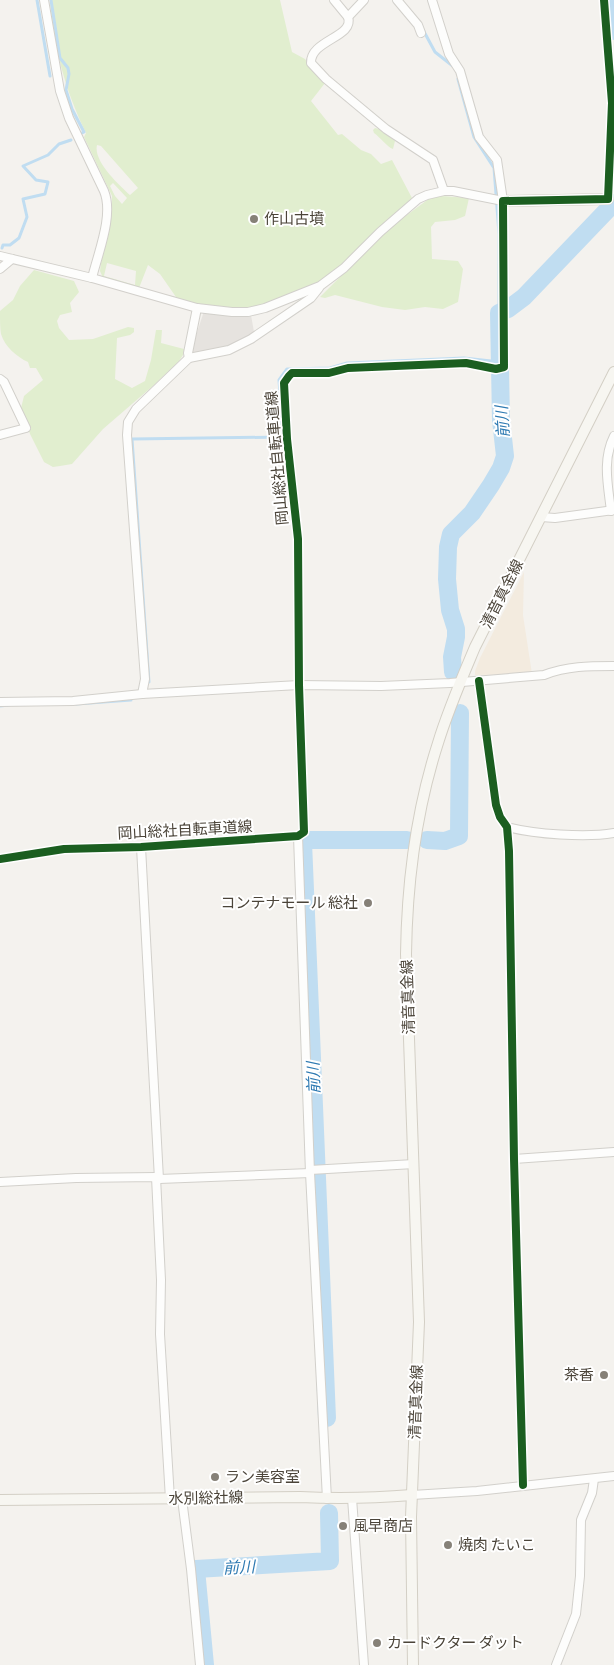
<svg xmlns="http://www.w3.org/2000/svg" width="614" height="1665" font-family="'Sofia Sans Condensed','Noto Sans JP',sans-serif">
  <rect width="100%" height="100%" fill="#f4f2ee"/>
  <path fill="#f3ebdf" d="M524 572 523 615 532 674 475 675V671L480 658Z"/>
  <g fill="#e1eecf" fill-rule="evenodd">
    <path d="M50 0H280L292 52 305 59 315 74 325 83 311 101 338 135 342 134 361 150 371 154 381 164 392 160 412 198 355 253 323 280 264 306 249 309H226L198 304 103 278 100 271 101 263 112 212V196L84 137 86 133C65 90 54 48 50 0ZM97 145 101 146 138 188 130 195C119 185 93 161 97 145ZM113 183 127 198 122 204 115 196 110 186ZM107 263 136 271 135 285 104 276ZM148 265 160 274 176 297 139 288Z"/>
    <path d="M375 128 379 129 395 141 393 149C387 147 380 137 374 133L373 130Z"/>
    <path d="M442 196 469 198 465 216 455 220 435 222 431 227 432 259 458 261 463 269 458 302 443 309 425 307 405 310 382 307 335 295 325 298 320 297 388 229 430 198Z"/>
    <path d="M34 270 74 281 79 292 70 303 72 312 60 315 57 321 59 328 69 340 93 339 128 327 134 328V332L130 335 117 338 115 379 132 388 145 381 151 360 156 330H162L161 343 184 349 183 355 179 361 154 385 103 429 72 464 60 466 53 467 44 462 30 434 21 408 24 396 43 380 36 368H30L28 362C17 357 5 347 1 334 0 328 0 318 0 311L13 300 20 286Z"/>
  </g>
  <path fill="#e6e3df" d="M204 311 223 315H251L254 332 241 341 227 346 190 354Z"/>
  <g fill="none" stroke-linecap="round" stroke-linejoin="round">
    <g stroke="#c0ddf1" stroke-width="3">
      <path d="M37 0 50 76"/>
      <path d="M51 0 60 58 68 68 69 74 66 90 72 109 84 132 82 133"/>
      <path d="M421 26 435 52 454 67"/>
      <path d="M458 79 474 137 494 168 499 234V313"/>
      <path d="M2 248 3 245H10L19 238 27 217 23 199 45 194 48 182 36 180 23 166 48 155 59 144 71 140"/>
      <path d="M149 682 132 439 283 437 279 380 287 369H290L330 368 347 363 464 358 500 362"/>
      <path d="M76 704 131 700"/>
      <path d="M0 706 9 705"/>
    </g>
    <g stroke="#c0ddf1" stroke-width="18">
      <path d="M611 0 614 31"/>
      <path d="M453 672 452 657 456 637V629L450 610 447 579 448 547 451 534 472 513 491 485 501 468 505 456 501 420 499 313 508 309 524 297 614 203"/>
      <path d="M427 840 445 841 459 836 460 713"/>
      <path d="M327 1418 303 842 306 840H407"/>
      <path d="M205 1665 196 1569 330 1561 329 1513"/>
    </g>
    <defs>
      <g id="minor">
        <path d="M44 0 60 91 69 118 104 191C114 215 98 253 92 278"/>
        <path d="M334 0 348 17 364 0"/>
        <path d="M397 0 418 25 421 33"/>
        <path d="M348 17C355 37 310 40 311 63L326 79 386 129 433 160 444 191"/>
        <path d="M0 256 92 278 197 308 232 312H248L265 308 320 286 344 268 380 232 418 199 427 195 444 191H453L503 201 497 160 479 137 460 71 449 54 432 0"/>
        <path d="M0 269 12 259"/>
        <path d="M189 358 188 353 197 308"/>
        <path d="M0 379 4 382 26 428 0 435"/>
        <path d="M611 511C608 485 602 460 614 436"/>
        <path d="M541 517 555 518 614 510"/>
        <path d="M479 681 496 805 500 817 507 827 509 851 514 1159 523 1485"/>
        <path d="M142 694 145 679 127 435 128 422 136 409 189 358 229 350 251 339 311 298 319 288"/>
        <path d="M0 702 73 701 142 694 299 685 381 686 450 683 544 675C567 666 589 666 614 666"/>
        <path d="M507 827C535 834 585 838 614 833"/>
        <path d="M298 836 310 1173 327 1499"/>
        <path d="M141 847 159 1179"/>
        <path d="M514 1159 614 1152"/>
        <path d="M310 1170 414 1164"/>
        <path d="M156 1177 161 1280 160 1334 170 1499"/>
        <path d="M0 1182 76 1178 156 1177 159 1179 310 1173"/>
        <path d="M412 1495 477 1491 614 1476"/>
        <path d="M352 1498 364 1665"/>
        <path d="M182 1499 191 1569 200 1665"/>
        <path d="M556 1665 576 1614 580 1576 581 1520 592 1493 594 1479"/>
      </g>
      <g id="secondary">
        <path d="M503 201 608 199"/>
        <path d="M0 1500 300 1497C338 1499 375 1498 412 1495"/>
        <path d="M413 1665 411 1517 419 1322 406 954C407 883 416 811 438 743 448 710 462 678 475 647L614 372"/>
      </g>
    </defs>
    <use href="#minor" stroke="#d2d0cb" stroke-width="10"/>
    <use href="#secondary" stroke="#d3cfc5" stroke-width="12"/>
    <use href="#minor" stroke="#fdfdfc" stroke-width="8"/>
    <use href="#secondary" stroke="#f7f6f1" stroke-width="10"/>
    <defs>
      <g id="cycleway">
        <path d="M479 681 496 805 500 817 507 827 509 851 514 1159 523 1485"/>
        <path d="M0 859 64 849 141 847 298 836 304 832 299 685 298 539 287 439 284 383 289 376 292 373H329L348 368 466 363 496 369 504 367 503 201 608 199 612 103 604 0"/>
      </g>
    </defs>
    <use href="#cycleway" stroke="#fff" stroke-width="11"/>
    <use href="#cycleway" stroke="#1b5e20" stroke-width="8"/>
  </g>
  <g fill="#868178" stroke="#fff" stroke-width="2">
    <circle cx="254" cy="219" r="5"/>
    <circle cx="368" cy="903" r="5"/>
    <circle cx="604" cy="1375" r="5"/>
    <circle cx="215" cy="1477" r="5"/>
    <circle cx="343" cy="1526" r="5"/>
    <circle cx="448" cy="1545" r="5"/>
    <circle cx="377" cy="1643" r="5"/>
  </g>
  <g text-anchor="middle" stroke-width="4" stroke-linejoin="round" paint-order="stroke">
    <g font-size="15" fill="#4b4439" stroke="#fff" text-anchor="start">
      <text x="264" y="224">作山古墳</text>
      <text x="358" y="908" text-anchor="end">コンテナモール 総社</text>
      <text x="594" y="1380" text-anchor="end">茶香</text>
      <text x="225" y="1482">ラン美容室</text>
      <text x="353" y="1531">風早商店</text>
      <text x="458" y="1550">焼肉 たいこ</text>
      <text x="387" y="1648">カードクター ダット</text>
    </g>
    <g font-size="15" fill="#4b4439" stroke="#fff">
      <text transform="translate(277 458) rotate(-95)" y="5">岡山総社自転車道線</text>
      <text transform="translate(502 594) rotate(-63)" y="5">清音真金線</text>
      <text transform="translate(185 830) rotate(-3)" y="5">岡山総社自転車道線</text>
      <text transform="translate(408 997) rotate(-92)" y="5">清音真金線</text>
      <text transform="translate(416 1402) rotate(-88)" y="5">清音真金線</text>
      <text transform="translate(206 1498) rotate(-1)" y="5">水別総社線</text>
    </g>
    <g font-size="16" font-style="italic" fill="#2e7ab2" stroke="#fff">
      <text transform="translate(502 422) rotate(-94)" y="6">前川</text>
      <text transform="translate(313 1078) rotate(-92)" y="6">前川</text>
      <text transform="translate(239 1567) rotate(-3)" y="6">前川</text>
    </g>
  </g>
</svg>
